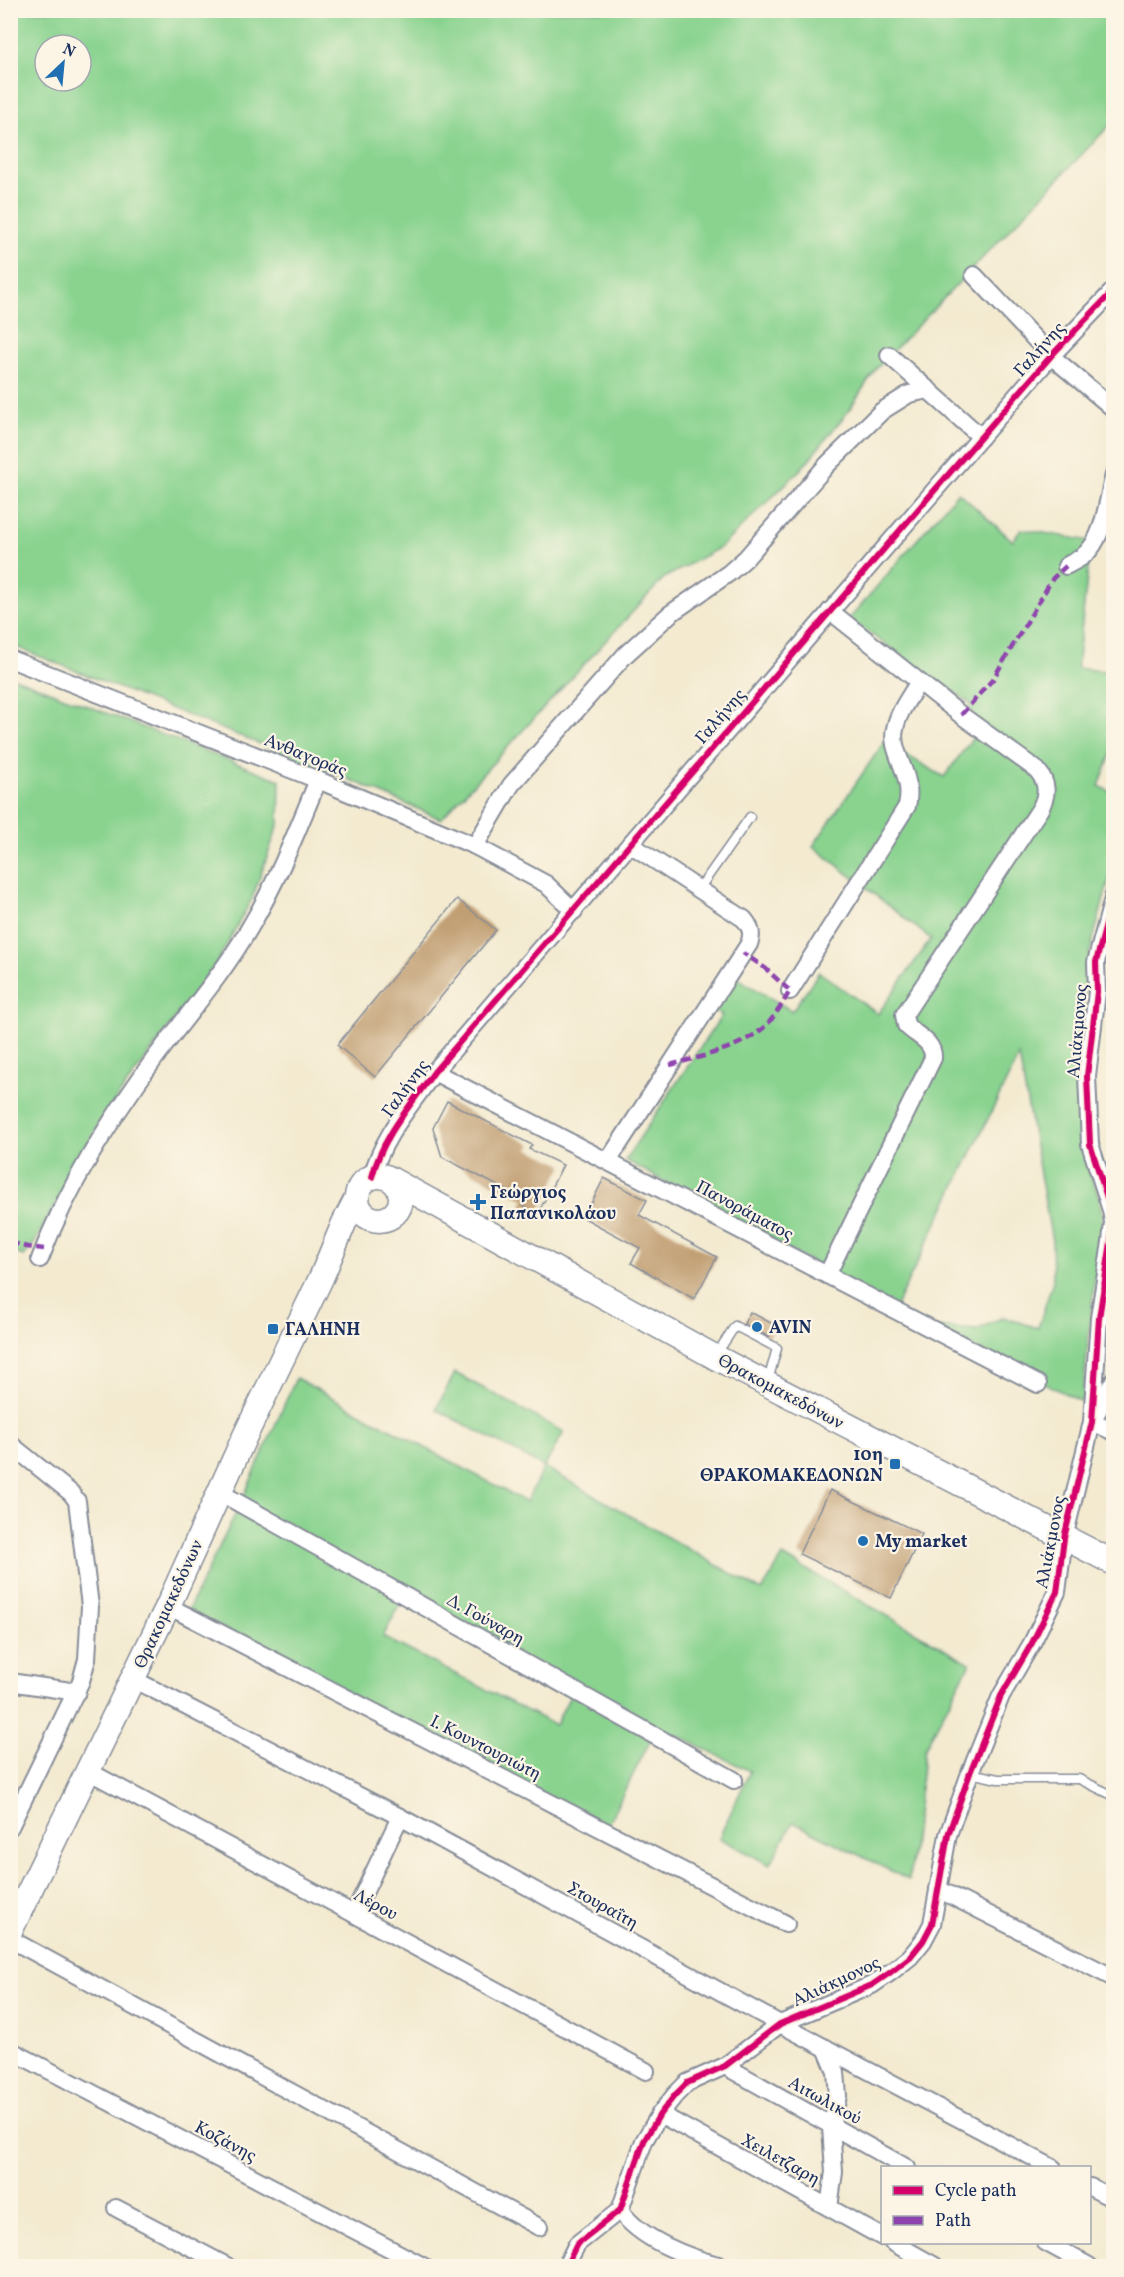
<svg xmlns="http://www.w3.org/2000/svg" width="1124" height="2277" font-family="Vollkorn,serif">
  <rect width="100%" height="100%" fill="#fcf5e5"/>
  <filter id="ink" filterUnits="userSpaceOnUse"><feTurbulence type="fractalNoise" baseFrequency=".0167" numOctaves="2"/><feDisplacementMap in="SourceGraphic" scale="12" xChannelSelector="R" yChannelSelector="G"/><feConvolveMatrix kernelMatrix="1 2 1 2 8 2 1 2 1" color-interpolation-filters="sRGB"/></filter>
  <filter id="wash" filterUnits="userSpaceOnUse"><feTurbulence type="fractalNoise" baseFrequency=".008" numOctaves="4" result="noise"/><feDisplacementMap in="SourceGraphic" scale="24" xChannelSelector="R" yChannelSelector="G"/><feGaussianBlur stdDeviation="1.35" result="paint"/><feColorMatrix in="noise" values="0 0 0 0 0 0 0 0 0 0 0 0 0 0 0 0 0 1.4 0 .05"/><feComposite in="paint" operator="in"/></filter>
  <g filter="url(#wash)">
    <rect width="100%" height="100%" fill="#f3ead0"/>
    <g fill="#89d38f" stroke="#528176" stroke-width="1.5" fill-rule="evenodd">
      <path d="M10 11H1113V122L875 370 847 413 802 468 721 547 664 578 441 819 358 783 11 645ZM45 45H81V81H45Z"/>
      <path d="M958 492 1013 541 1021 529 1091 541 1077 668 1113 672V749L1099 786 1113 793 1114 861 1089 955 1076 1085 1085 1161 1100 1199 1103 1224V1239L1094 1285 1082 1402 934 1327 977 1330 1003 1317 1038 1328 1053 1281 1052 1241 1019 1056 895 1308 625 1160 722 1015 705 1005 727 972 792 1011 819 972 878 1014 931 939 813 846 884 742 944 777 975 735 970 703 849 619Z"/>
      <path d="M10 676 280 780 279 823 252 899 217 962 100 1121 35 1242 24 1256 10 1251Z"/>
      <path d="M455 1373 564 1432 544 1467 762 1591 783 1556 970 1663 925 1748 909 1880 793 1822 770 1865 719 1838 750 1771 658 1726 606 1827 188 1610 238 1509 296 1378 526 1502 544 1467 436 1409ZM403 1598 575 1686 555 1725 383 1637Z"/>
    </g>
    <g id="blocks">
      <g fill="#c19f73">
        <path d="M457 899 496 930 375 1077 337 1045Z"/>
        <path d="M447 1101 532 1145 529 1149 563 1165 537 1215 522 1205 525 1200 442 1157 433 1128Z"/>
        <path d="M604 1178 647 1200 639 1215 717 1257 694 1299 631 1263 640 1248 584 1218Z"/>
        <path d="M750 1312 775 1325 769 1337 744 1324Z"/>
        <path d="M830 1490 922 1534 891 1598 799 1554Z"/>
      </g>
    </g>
  </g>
  <g filter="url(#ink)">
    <use href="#blocks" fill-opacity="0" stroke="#878c97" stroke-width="1.5"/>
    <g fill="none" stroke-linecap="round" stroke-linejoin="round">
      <defs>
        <g id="lane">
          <path d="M699 889 750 817"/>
          <path d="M716 1355 735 1326 777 1348 768 1381"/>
          <path d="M970 1773 998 1779H1079L1114 1796"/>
        </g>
        <g id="street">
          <path d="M974 275 1051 356 1114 409"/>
          <path d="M889 355 981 437"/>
          <path d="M1066 566C1071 563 1078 560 1083 556 1105 539 1107 500 1114 475"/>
          <path d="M10 659 318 780 475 846 546 884 574 911"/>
          <path d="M475 846 511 785 625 655 670 614 729 573 746 558 827 465 882 411 909 394 929 390"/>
          <path d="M790 991 907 806C915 775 889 753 895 729 898 712 910 697 918 683"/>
          <path d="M434 1072 1038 1384"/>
          <path d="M608 1161 749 944C753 934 751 927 744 919L630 844"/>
          <path d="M372 1177C382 1137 411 1105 434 1072L921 506 1051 356 1114 290"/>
          <path d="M40 1259C67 1187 110 1120 155 1058 187 1015 222 975 249 929 277 882 297 831 318 780"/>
          <path d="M827 1275 933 1058C934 1041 916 1036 906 1025L904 1015 1040 809C1048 794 1048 783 1037 770L961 715 830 611"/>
          <path d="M1114 1380 1092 1422 1114 1432"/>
          <path d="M10 1444 71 1493 77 1501 90 1606 87 1659 81 1681 10 1827"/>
          <path d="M219 1492 734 1780"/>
          <path d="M168 1606 786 1924"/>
          <path d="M133 1679 400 1817 780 2024 1053 2168"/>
          <path d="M10 1682 77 1692"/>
          <path d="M88 1771 646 2071"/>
          <path d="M938 1889 1114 1978"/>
          <path d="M354 1914 400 1817"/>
          <path d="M10 1939 539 2227"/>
          <path d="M826 2048 836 2072 838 2096 831 2126 834 2172 829 2207"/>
          <path d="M10 2050 423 2266"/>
          <path d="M725 2066 907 2168"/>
          <path d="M660 2114 882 2237"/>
          <path d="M1090 2187 1114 2199"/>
          <path d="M116 2208 227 2266"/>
          <path d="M620 2210C639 2239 689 2258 722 2266"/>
          <path d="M892 2242 935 2266"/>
          <path d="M1045 2242 1089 2266"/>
          <path d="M566 2266 577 2244 620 2210 644 2141 660 2114 675 2095 687 2083 725 2066 780 2024 872 1985 891 1972 910 1957 923 1941 932 1924 948 1835 970 1773 1001 1696 1032 1643 1057 1592 1064 1538 1092 1422 1099 1318 1111 1242 1113 1222 1111 1210 1090 1144 1087 1076 1097 992 1096 962 1114 895"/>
        </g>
        <g id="secondary">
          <circle cx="379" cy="1198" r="22"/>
          <path d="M392 1180 715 1357 1114 1563"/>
          <path d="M10 1931 168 1606 244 1438 322 1276 344 1223 357 1198"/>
        </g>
      </defs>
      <use href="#lane" stroke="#878c97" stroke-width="11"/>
      <use href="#street" stroke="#878c97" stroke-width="20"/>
      <use href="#secondary" stroke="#878c97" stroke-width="27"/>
      <use href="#lane" stroke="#fff" stroke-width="8"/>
      <use href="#street" stroke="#fff" stroke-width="16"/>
      <use href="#secondary" stroke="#fff" stroke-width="24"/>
      <g stroke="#8e44ad" stroke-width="4.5" stroke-dasharray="9 4.5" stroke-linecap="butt">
        <path d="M961 715 993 679 1053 578 1066 566"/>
        <path d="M670 1065C700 1057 738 1049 762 1029 774 1019 782 1004 790 991L765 968 743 953"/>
        <path d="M10 1242 27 1247 44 1249"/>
      </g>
      <defs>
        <g id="cycleway">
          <path d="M372 1177C382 1137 411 1105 434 1072L921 506 1051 356 1114 290"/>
          <path d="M566 2266 577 2244 620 2210 644 2141 660 2114 675 2095 687 2083 725 2066 780 2024 872 1985 891 1972 910 1957 923 1941 932 1924 948 1835 970 1773 1001 1696 1032 1643 1057 1592 1064 1538 1092 1422 1099 1318 1111 1242 1113 1222 1111 1210 1090 1144 1087 1076 1097 992 1096 962 1114 895"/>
        </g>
      </defs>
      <use href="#cycleway" stroke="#fcf5e5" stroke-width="10"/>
      <use href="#cycleway" stroke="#d6006c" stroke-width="6"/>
    </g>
  </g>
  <g fill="#1f6fb2" stroke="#fcf5e5" stroke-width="2">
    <path d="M475 1193h6v6h6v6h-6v6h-6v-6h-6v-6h6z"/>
    <circle cx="757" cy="1327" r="6"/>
    <rect x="267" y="1323" width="12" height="12" rx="3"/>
    <rect x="889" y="1458" width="12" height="12" rx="3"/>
    <circle cx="863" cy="1541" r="6"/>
  </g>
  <g text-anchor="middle" stroke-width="4.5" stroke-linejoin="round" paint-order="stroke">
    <g font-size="18" fill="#1b2f5e" stroke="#fcf5e5">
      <text transform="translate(1039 349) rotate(-48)" y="6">Γαλήνης</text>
      <text transform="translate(720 716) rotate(-49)" y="6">Γαλήνης</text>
      <text transform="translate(306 755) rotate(22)" y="6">Ανθαγοράς</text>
      <text transform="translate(1077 1031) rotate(-85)" y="6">Αλιάκμονος</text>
      <text transform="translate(405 1088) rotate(-54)" y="6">Γαλήνης</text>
      <text transform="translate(745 1210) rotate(28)" y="6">Πανοράματος</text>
      <text transform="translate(781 1391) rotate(28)" y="6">Θρακομακεδόνων</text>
      <text transform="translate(1050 1542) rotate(-79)" y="6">Αλιάκμονος</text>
      <text transform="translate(168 1604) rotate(-65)" y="6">Θρακομακεδόνων</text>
      <text transform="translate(486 1619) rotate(29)" y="6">Δ. Γούναρη</text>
      <text transform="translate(486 1747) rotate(27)" y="6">Ι. Κουντουριώτη</text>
      <text transform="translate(376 1904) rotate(28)" y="6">Λέρου</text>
      <text transform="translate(603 1905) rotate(29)" y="6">Στουραΐτη</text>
      <text transform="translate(836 1981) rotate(-25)" y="6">Αλιάκμονος</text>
      <text transform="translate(825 2100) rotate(29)" y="6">Αιτωλικού</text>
      <text transform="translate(226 2141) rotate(28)" y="6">Κοζάνης</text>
      <text transform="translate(781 2159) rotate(29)" y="6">Χειλετζαρη</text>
    </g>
    <g font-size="18" font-weight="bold" fill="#1b2f5e" stroke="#fcf5e5" text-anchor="start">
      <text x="490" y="1198">Γεώργιος<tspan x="490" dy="21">Παπανικολάου</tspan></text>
      <text x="769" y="1333">AVIN</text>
      <text x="285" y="1335">ΓΑΛΗΝΗ</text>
      <text x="883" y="1460" text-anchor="end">10η<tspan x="883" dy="21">ΘΡΑΚΟΜΑΚΕΔΟΝΩΝ</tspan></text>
      <text x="875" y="1547">My market</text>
    </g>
  </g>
  <rect width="1124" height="2277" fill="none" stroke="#fcf5e5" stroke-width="36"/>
  <rect x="881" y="2166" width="210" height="78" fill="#fcf5e5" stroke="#a2a6af" stroke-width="1.5"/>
  <rect x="893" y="2186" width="30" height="9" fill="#d6006c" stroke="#a2a6af" stroke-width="1.5"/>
  <text x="935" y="2196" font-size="18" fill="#1b2f5e">Cycle path</text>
  <rect x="893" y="2216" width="30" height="9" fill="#8e44ad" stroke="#a2a6af" stroke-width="1.5"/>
  <text x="935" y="2226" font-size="18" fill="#1b2f5e">Path</text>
  <g transform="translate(63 63) rotate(26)"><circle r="28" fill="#fcf5e5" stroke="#a2a6af" stroke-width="1.5"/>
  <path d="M0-4.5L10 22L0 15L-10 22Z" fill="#1f6fb2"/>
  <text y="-9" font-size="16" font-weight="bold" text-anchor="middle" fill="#1b2f5e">N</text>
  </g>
</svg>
